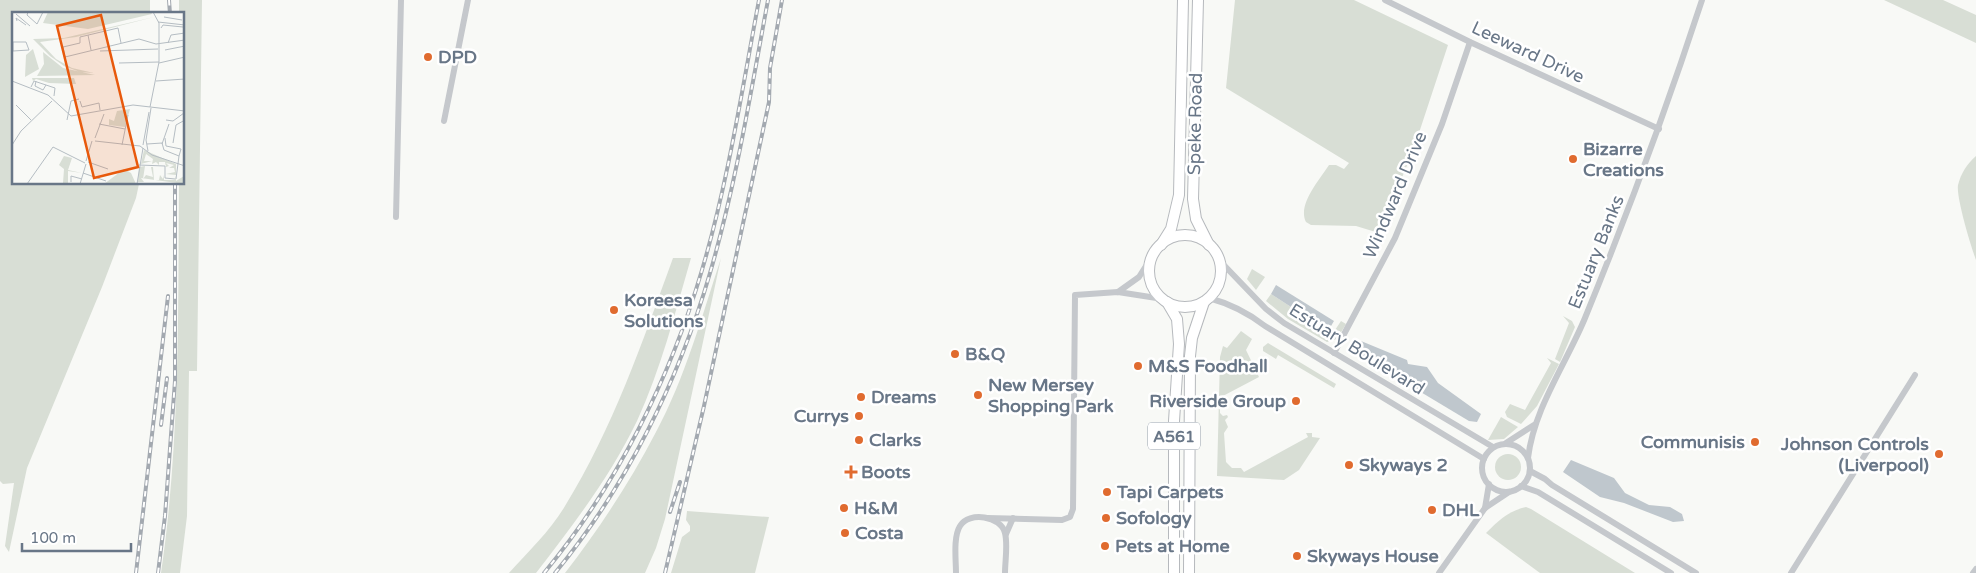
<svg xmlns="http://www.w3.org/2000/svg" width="1976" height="573" font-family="'Varela Round',sans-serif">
  <rect width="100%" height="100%" fill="#f8f9f6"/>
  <g fill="#d8ded5">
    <path d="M0 0H150V14H14V184H139L136 198 102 287 27 468 9 552 5 546 14 483 3 484 0 481Z"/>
    <path d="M179 0H202L197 371H189L187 516 180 573H161C180 444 178 314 179 184H184V14H179Z"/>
    <path d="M1235 0H1354L1448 45 1413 151 1379 233 1356 226 1311 225 1306 222C1297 205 1320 179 1329 165H1336L1344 169 1349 163 1226 88Z"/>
    <path d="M1884 0H1943L1976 15V43Z"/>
    <path d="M1976 156V260C1971 247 1956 197 1958 185 1961 173 1967 164 1976 156Z"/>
    <path d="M673 258H691C675 313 661 369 637 421 610 477 573 525 536 573H509C528 552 551 530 565 506 613 428 642 343 673 258Z"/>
    <path d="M721 258 665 519 656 548 645 573H565C599 529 630 482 656 432 685 378 702 316 721 258Z"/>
    <path d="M1252 269 1265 277 1256 290 1247 279Z"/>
    <path d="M1271 294 1328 331 1325 337 1329 339 1341 321 1346 324 1337 339 1327 342 1288 319 1266 301Z"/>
    <path d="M1563 316 1572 321 1575 327 1560 362 1555 359 1569 323Z"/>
    <path d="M1241 331 1252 339 1246 350 1259 377 1221 397 1225 405 1220 407V413L1223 416 1227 415 1228 417 1225 420 1228 427 1224 433 1226 462 1232 468H1241L1244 472 1308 437 1306 433H1312V437L1320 438 1299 470 1284 480 1217 476 1220 357 1223 346 1227 348Z"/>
    <path d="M1268 343 1336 384 1334 388 1278 355 1276 359 1263 351V347Z"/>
    <path d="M1547 358 1559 364 1537 406 1521 424 1507 417 1505 412 1510 404 1525 410 1551 363Z"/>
    <path d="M1501 417 1518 427 1504 439 1488 440Z"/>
    <circle cx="1508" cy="467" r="13"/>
    <path d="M1526 507 1531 509 1635 573H1540L1486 533C1498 521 1508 511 1526 507Z"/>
    <path d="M687 511 769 517 755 573H671L682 537 690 531V526L686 520Z"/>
  </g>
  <g fill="#bfc7cd">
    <path d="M1276 285 1334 321 1328 331 1271 294Z"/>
    <path d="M1361 341 1407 360 1408 364 1427 367 1438 383 1481 414 1477 422 1469 421 1354 352Z"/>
    <path d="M1571 460 1614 478 1625 493 1649 505 1670 507 1682 514 1684 521 1673 522 1624 503 1600 497 1563 472Z"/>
  </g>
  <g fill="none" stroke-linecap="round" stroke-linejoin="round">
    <defs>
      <g id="trunk">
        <path d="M1198 0 1193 199 1196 219 1209 245"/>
        <circle cx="1185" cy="271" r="36"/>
        <path d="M1161 245 1171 229 1179 195 1183 0"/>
        <path d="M1167 302 1177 319 1179 344 1174 421V573"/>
        <path d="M1189 573 1190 356 1192 338 1204 302"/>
      </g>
    </defs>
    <use href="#trunk" stroke="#b6b9bd" stroke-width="12"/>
    <g stroke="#c5c8cc" stroke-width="6">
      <path d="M1385 0 1470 42 1659 129"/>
      <path d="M444 121 468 0"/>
      <path d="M396 217 401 0"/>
      <path d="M1219 260 1266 309 1284 323 1493 447"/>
      <path d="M1118 292 1139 277 1153 255"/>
      <path d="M1209 298C1231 304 1247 312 1265 326L1484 459"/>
      <path d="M1334 353 1395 238 1442 124 1470 42"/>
      <path d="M1506 443 1534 425"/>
      <circle cx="1506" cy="468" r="24"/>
      <path d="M1528 458C1534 408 1566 364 1585 318 1628 213 1667 107 1702 0"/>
      <path d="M1530 471 1545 479 1552 485 1696 573"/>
      <path d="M1521 486 1538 492 1671 573"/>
      <path d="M1485 508 1489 484"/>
      <path d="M987 518 1062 520 1070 517 1073 509 1075 295 1118 292 1163 299"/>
      <path d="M1006 534 1013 518"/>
      <path d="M956 573C956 560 953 537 960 526 969 511 1001 516 1005 533 1008 545 1005 561 1005 573"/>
      <path d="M1439 573 1485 508 1509 492"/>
      <path d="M1791 573 1915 375"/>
      <path d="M1973 573 1976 569"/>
    </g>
    <use href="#trunk" stroke="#fff" stroke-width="10"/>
    <defs>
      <g id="rail">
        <path d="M169 0 170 14"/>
        <path d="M161 425 167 378"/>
        <path d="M670 512 680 482"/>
        <path d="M136 573 168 296"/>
        <path d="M158 573 165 516 175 381V184"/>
        <path d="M544 573C617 485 670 379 702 270 728 182 742 90 759 0"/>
        <path d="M555 573C626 487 679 380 710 273 736 184 751 91 768 0"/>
        <path d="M665 573 704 406 769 102 770 68 782 0"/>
      </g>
    </defs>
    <use href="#rail" stroke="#a3a9b0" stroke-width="4"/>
    <use href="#rail" stroke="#fff" stroke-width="2" stroke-dasharray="5.5" stroke-linecap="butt"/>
  </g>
  <g fill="#e06b2f" stroke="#fff" stroke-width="2">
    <circle cx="428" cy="57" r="5"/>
    <circle cx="1573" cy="159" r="5"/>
    <circle cx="614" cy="310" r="5"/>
    <circle cx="955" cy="354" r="5"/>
    <circle cx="1138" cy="366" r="5"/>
    <circle cx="978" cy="395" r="5"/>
    <circle cx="861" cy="397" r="5"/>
    <circle cx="1296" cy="401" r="5"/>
    <circle cx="859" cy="416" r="5"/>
    <circle cx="859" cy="440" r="5"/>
    <circle cx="1755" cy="442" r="5"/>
    <circle cx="1939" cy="454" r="5"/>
    <circle cx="1349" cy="465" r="5"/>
    <path d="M848.5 464.5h5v5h5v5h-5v5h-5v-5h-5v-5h5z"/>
    <circle cx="1107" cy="492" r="5"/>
    <circle cx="844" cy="508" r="5"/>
    <circle cx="1432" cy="510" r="5"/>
    <circle cx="1106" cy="518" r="5"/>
    <circle cx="845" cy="533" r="5"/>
    <circle cx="1105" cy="546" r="5"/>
    <circle cx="1297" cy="556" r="5"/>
  </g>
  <g text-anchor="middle" stroke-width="5" stroke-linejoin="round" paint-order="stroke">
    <rect fill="#fff" stroke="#959fab" stroke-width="1" x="1148" y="422.5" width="52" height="27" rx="4"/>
    <g font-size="16" font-weight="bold" fill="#687687">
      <text x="1174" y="442">A561</text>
    </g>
    <g font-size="18" fill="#687687" stroke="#fff">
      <text transform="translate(1528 52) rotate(25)" y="6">Leeward Drive</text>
      <text transform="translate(1195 124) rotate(-89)" y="6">Speke Road</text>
      <text transform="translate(1395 195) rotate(-67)" y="6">Windward Drive</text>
      <text transform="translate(1596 252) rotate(-68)" y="6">Estuary Banks</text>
      <text transform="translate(1357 349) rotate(32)" y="6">Estuary Boulevard</text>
    </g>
    <g font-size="18" font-weight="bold" fill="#687687" stroke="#fff" text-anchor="start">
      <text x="438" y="63">DPD</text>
      <text x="1583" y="155">Bizarre<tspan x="1583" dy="21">Creations</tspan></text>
      <text x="624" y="306">Koreesa<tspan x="624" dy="21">Solutions</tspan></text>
      <text x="965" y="360">B&amp;Q</text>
      <text x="1148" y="372">M&amp;S Foodhall</text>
      <text x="988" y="391">New Mersey<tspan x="988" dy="21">Shopping Park</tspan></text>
      <text x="871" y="403">Dreams</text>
      <text x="1286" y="407" text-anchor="end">Riverside Group</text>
      <text x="849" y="422" text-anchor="end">Currys</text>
      <text x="869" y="446">Clarks</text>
      <text x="1745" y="448" text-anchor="end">Communisis</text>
      <text x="1929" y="450" text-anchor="end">Johnson Controls<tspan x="1929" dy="21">(Liverpool)</tspan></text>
      <text x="1359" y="471">Skyways 2</text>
      <text x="861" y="478">Boots</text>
      <text x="1117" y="498">Tapi Carpets</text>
      <text x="854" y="514">H&amp;M</text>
      <text x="1442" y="516">DHL</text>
      <text x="1116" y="524">Sofology</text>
      <text x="855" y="539">Costa</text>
      <text x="1115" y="552">Pets at Home</text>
      <text x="1307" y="562">Skyways House</text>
    </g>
  </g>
  <g transform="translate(12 12)">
    <rect width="172" height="172" fill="#f8f9f6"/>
    <path d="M36 0H139L140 2 76 17 31 11ZM142 5 64 25 28 30 44 47 60 56 82 61 68 60 52 54 38 44 21 27 52 26ZM21 37 27 57 13 65 14 43ZM31 40 51 56 83 63 25 64 32 52ZM20 66H62L64 72 37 71 24 67 21 69ZM118 97 113 115 97 113V107L102 109 105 99ZM132 138 164 152V163L154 162 163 160 162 156H157L162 153 154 151 157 154 154 155 153 150H147V153L144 150 140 152 141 147 134 142 132 149H140L129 152ZM52 144 60 146 56 158 70 161 56 159V172L51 171 52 157 47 153ZM133 154 131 167 134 163 141 165 139 155H141L142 168H147L148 163 151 167 152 163V168H163L164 164V169L172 164V172L129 166 132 170H126L127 155ZM112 157 119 161 124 172H92Z" fill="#d8ded5"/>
    <path fill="none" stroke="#b5bdc3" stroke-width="1" d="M16 0 15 3 25 12 31 0M4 2 18 14M152 5 170 8M5 9 4 6 14 13M146 10 173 13M149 16 151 13 171 15M76 23 79 38M1 30H14L17 38 1 39ZM109 31 106 16 68 25V31L51 35 53 45 127 27 144 32 173 28M156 31 159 23 173 21M153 38 173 34M88 39 146 37M107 51 147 50M147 51 173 45M0 69 36 83 59 104 121 93 173 99M24 69 23 74 31 78 34 73M144 69 173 67M19 75 22 69 43 76 42 84M68 89 70 95 87 91 88 98M4 93 19 108M138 95 147 50V11L141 0M55 108 59 89 67 87M154 108 161 109 172 101M87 112 113 117M83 126 92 102M153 126 154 134 169 137 167 144M83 129 128 134 140 143 173 154M161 131 164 113 173 108M135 132 150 131 152 138 167 144 164 167M150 132 157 112M0 133 9 119 40 89M110 133 116 103M131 133 137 100M136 139 134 128 139 96M74 149 80 129M76 150 96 157M127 153 153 154V166L163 167M71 161 94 169M59 170V164L70 167M15 172 41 135 73 151M68 172 74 152M125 172 131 136"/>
    <path fill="#e8590c" fill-opacity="0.15" stroke="#e8590c" stroke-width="2.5" d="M89 3 126 155 82 166 45 14Z"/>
    <rect width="172" height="172" fill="none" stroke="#687687" stroke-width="2.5"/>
  </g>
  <path d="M22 543v8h109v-8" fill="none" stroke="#687687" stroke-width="2.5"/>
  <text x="30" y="543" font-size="15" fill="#687687" stroke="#ffffff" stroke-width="4" paint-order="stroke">100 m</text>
</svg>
